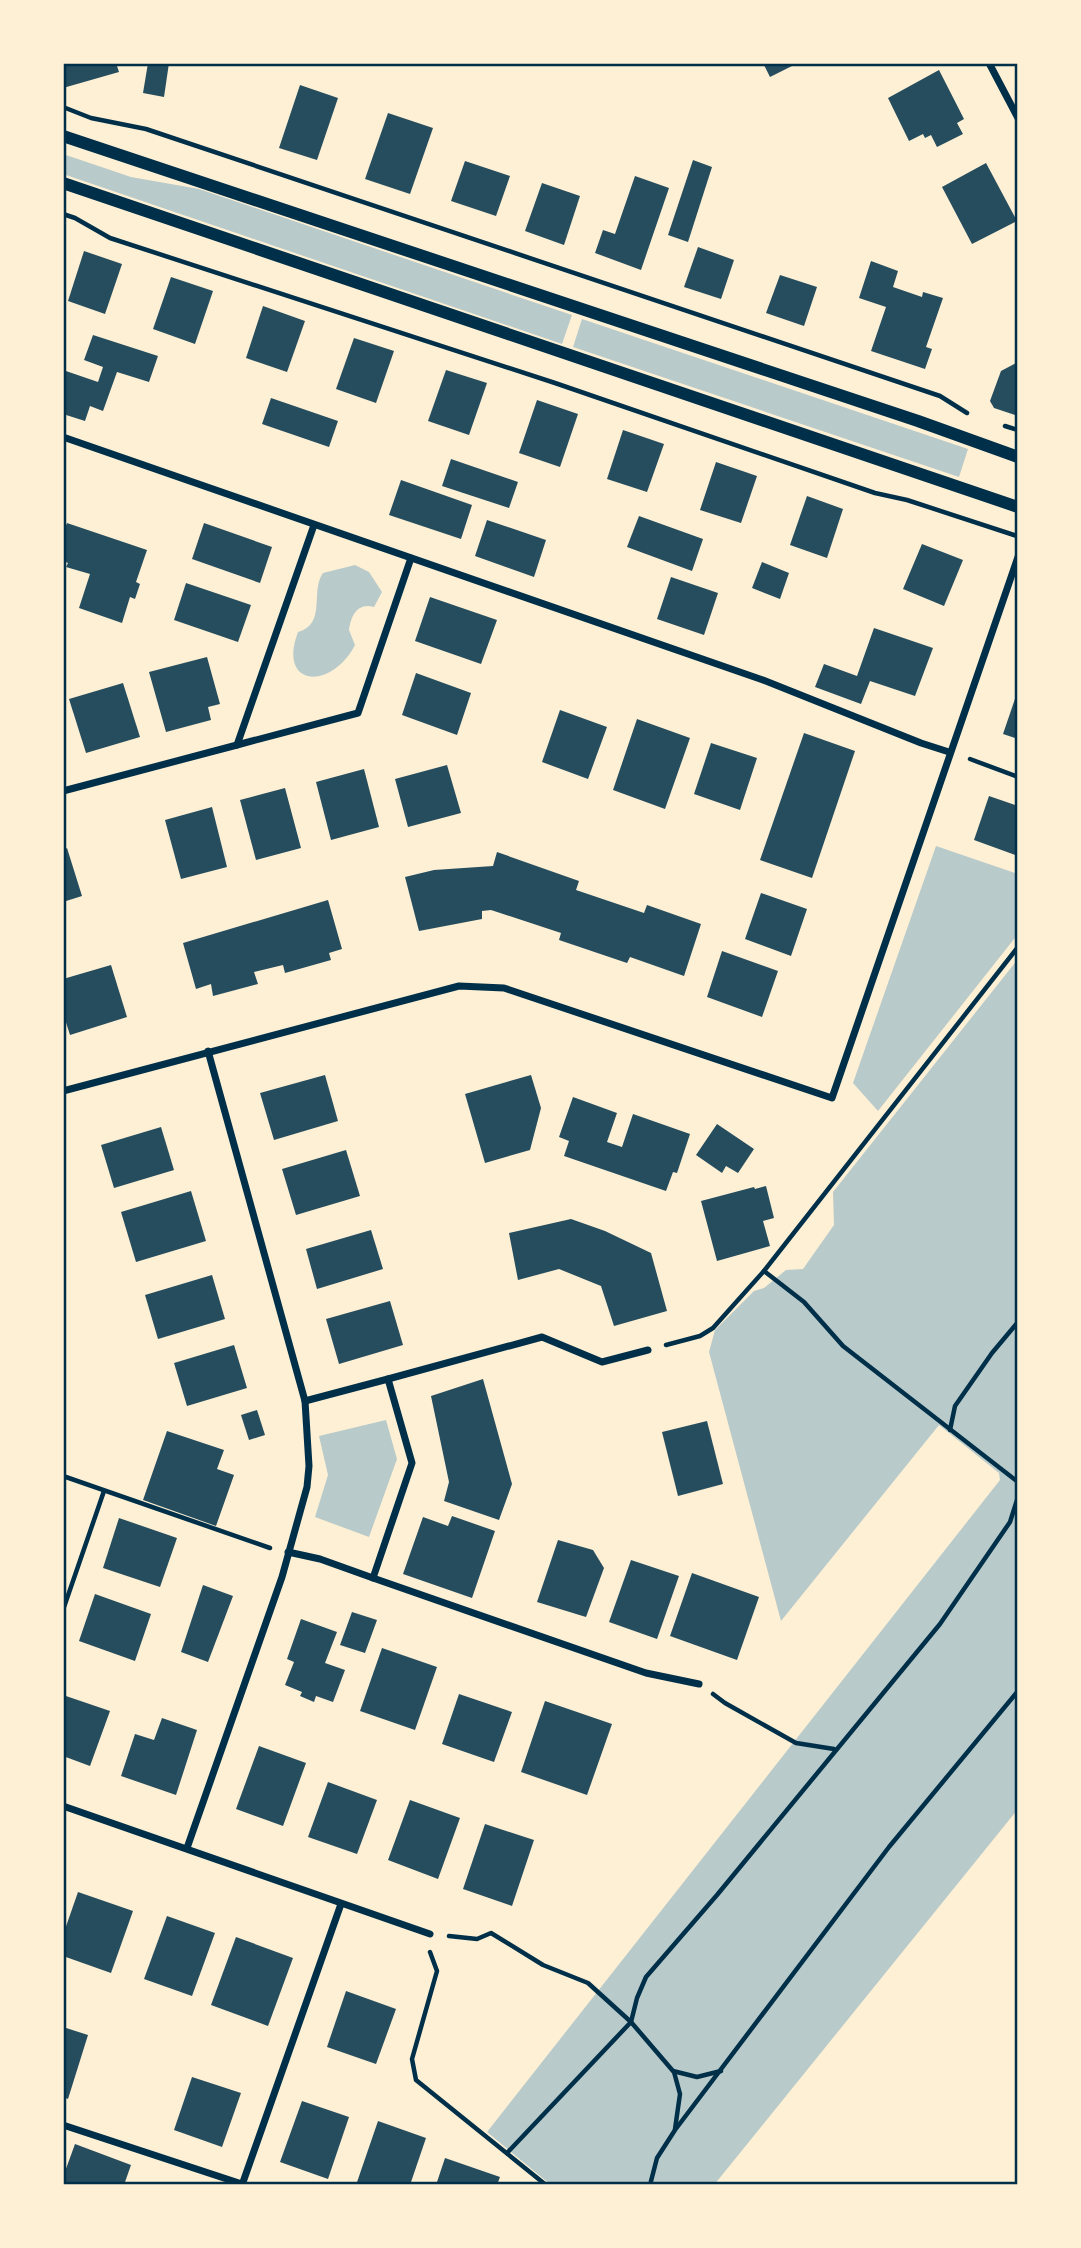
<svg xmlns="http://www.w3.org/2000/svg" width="1081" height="2248" font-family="Raleway,sans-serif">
  <rect width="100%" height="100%" fill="#fdf0d5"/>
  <g fill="#b9caca">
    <path d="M63 154 131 177 199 189 572 315 562 344 63 174Z"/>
    <path d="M582 319 968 449 959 477 573 347Z"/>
    <path d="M355 565 369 572 382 592 374 607C358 602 351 615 349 630L355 645C331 691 277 687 298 632 327 624 310 591 323 573Z"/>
    <path d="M936 846 1018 874V934L878 1111 853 1083Z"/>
    <path d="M1018 959V1809L714 2185H551L487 2132 1000 1480 999 1473 939 1425 781 1621 709 1352 715 1330 754 1291 764 1288 786 1270 803 1269 834 1225 833 1192Z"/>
    <path d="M386 1420 397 1459 369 1537 315 1517 328 1475 319 1436Z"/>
  </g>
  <g fill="#264d5e">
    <path d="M63 63H116L119 72 63 88Z"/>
    <path d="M148 63H169L164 97 143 93Z"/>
    <path d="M763 63H798L770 77Z"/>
    <path d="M939 70 964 119 957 123 963 134 937 147 931 135 925 138 923 134 909 141 888 98Z"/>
    <path d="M300 85 338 98 317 160 279 148Z"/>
    <path d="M388 113 433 128 410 194 365 179Z"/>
    <path d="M693 160 712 167 688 242 668 235Z"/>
    <path d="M465 161 510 176 496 216 451 201Z"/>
    <path d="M986 163 1017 221 972 244 942 187Z"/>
    <path d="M635 176 669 188 641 270 595 253 603 230 615 234Z"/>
    <path d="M542 183 580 196 564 245 525 231Z"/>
    <path d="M698 247 734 260 721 299 684 287Z"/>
    <path d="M84 251 122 264 105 314 68 301Z"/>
    <path d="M871 261 898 271 893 287 922 297 923 292 943 298 926 347 932 349 925 369 871 351 886 307 859 298Z"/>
    <path d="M780 275 817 287 804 326 766 313Z"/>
    <path d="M171 277 213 291 195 344 153 329Z"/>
    <path d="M263 306 305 321 287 372 246 358Z"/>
    <path d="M93 335 158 356 149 382 117 372 103 411 90 406 85 421 63 414V370L98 382 103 367 84 360Z"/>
    <path d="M354 338 394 351 376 403 336 389Z"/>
    <path d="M1018 362V416L994 408 990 401 1001 371Z"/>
    <path d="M446 370 487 383 469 435 428 421Z"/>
    <path d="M271 398 338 421 329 447 262 424Z"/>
    <path d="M537 400 578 414 560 467 519 453Z"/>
    <path d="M623 430 664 444 647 492 607 479Z"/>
    <path d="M451 459 518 482 509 508 442 486Z"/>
    <path d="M716 462 757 476 741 523 700 510Z"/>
    <path d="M401 480 472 505 461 539 389 515Z"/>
    <path d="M807 496 843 509 827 558 790 545Z"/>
    <path d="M639 516 703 539 692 571 627 547Z"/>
    <path d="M487 520 546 540 534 577 475 556Z"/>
    <path d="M67 523 147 550 136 582 140 584 135 599 130 597 122 623 79 608 90 574 66 567 68 563 63 561V533Z"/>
    <path d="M204 523 272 547 260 583 192 559Z"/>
    <path d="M922 544 963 560 944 606 903 589Z"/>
    <path d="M762 562 789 573 780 599 752 588Z"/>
    <path d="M671 577 718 593 704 635 657 619Z"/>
    <path d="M186 583 251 605 238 642 174 620Z"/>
    <path d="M430 597 497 620 481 664 415 641Z"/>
    <path d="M874 628 933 648 915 696 870 681 861 704 815 687 824 664 857 676Z"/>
    <path d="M207 657 220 704 208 707 211 720 166 732 149 672Z"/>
    <path d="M416 673 471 693 457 735 402 715Z"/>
    <path d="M123 683 140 737 86 753 69 699Z"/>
    <path d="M1018 690V739L1003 734Z"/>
    <path d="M560 710 607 727 588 779 542 762Z"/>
    <path d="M637 719 690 738 665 809 613 790Z"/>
    <path d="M804 733 855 751 812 878 760 860Z"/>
    <path d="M711 743 757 758 740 810 694 794Z"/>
    <path d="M447 765 461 813 408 827 395 779Z"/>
    <path d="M364 769 379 827 331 840 316 782Z"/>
    <path d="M285 788 301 848 256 860 240 800Z"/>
    <path d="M989 796 1018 806V856L974 840Z"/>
    <path d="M212 807 227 867 181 879 165 820Z"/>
    <path d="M67 848 82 896 63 902V850Z"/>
    <path d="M497 852 579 881 576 890 644 913 647 905 701 924 684 976 630 957 627 963 559 940 561 933 491 910 482 911V919L419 931 405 877 434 870 493 866Z"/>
    <path d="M761 893 807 909 791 956 745 939Z"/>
    <path d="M328 900 342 949 329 953 331 960 285 973 283 965 254 972 258 984 213 996 211 984 196 989 183 943Z"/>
    <path d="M722 951 778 971 762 1017 707 997Z"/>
    <path d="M111 965 127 1017 70 1035 63 1013V979Z"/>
    <path d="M325 1075 338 1121 274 1140 260 1093Z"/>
    <path d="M531 1075 541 1108 530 1150 485 1163 465 1094Z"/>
    <path d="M573 1097 617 1113 607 1142 622 1147 633 1114 690 1134 677 1173 673 1172 666 1191 564 1156 569 1141 559 1137Z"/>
    <path d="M717 1124 754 1149 738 1173 726 1166 722 1173 696 1155Z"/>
    <path d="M161 1127 174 1170 114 1188 101 1145Z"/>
    <path d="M346 1150 360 1196 296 1215 282 1169Z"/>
    <path d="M766 1186 774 1218 763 1221 770 1246 717 1261 701 1201 754 1187 755 1189Z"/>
    <path d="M191 1191 206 1241 136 1262 121 1212Z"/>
    <path d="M571 1219 605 1231 651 1253 667 1311 614 1326 601 1286 559 1269 518 1280 509 1233Z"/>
    <path d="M371 1230 383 1269 317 1289 306 1249Z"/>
    <path d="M212 1275 225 1319 158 1339 145 1295Z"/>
    <path d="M390 1301 403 1345 339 1364 326 1319Z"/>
    <path d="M234 1345 247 1388 187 1406 174 1363Z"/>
    <path d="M483 1379 512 1484 499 1520 444 1501 449 1482 431 1396Z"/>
    <path d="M257 1410 265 1435 249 1440 241 1415Z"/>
    <path d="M707 1421 723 1484 678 1496 662 1432Z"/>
    <path d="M167 1431 224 1450 217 1469 234 1475 216 1526 143 1500Z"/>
    <path d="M452 1516 495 1531 472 1598 403 1574 423 1517 448 1526Z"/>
    <path d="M119 1518 177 1538 160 1587 103 1568Z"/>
    <path d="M558 1540 593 1550 604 1568 586 1617 537 1602Z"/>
    <path d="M631 1560 679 1576 657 1639 609 1622Z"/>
    <path d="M692 1573 759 1597 737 1660 670 1636Z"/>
    <path d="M203 1585 233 1596 208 1662 181 1652Z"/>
    <path d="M95 1594 151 1614 135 1661 79 1641Z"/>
    <path d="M352 1612 377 1620 365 1653 340 1645Z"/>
    <path d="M301 1619 337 1632 325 1663 345 1670 333 1702 316 1696 314 1702 300 1696 302 1692 285 1685 294 1662 287 1659Z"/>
    <path d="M382 1648 437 1667 415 1730 360 1711Z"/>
    <path d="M459 1694 512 1712 494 1762 442 1744Z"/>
    <path d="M63 1695 110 1711 90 1766 63 1756Z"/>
    <path d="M545 1701 612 1724 587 1795 521 1772Z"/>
    <path d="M162 1718 197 1730 176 1795 121 1776 135 1734 154 1740Z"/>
    <path d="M259 1746 306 1763 283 1826 236 1809Z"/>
    <path d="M328 1782 377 1800 357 1854 308 1837Z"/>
    <path d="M410 1800 460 1818 438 1879 388 1860Z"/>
    <path d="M485 1824 534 1840 512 1906 463 1889Z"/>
    <path d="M78 1892 133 1911 111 1973 63 1956V1935Z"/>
    <path d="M167 1916 215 1933 192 1996 144 1979Z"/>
    <path d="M236 1937 293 1958 268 2026 211 2005Z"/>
    <path d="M346 1991 396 2009 376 2064 327 2047Z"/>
    <path d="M63 2027 88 2035 68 2099 63 2097Z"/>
    <path d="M192 2077 241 2093 222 2147 174 2130Z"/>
    <path d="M302 2101 349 2117 328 2179 280 2162Z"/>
    <path d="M378 2121 426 2138 410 2185H356Z"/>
    <path d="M75 2144 131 2165 124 2185H63V2177Z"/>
    <path d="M445 2158 500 2177 497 2185H436Z"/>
  </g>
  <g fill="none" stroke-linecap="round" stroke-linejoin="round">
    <g stroke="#003049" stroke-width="4.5">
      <path d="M63 107 91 118 146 129 940 396 967 413"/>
      <path d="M63 214 75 218 110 238 555 383 875 493 907 500 1017 536"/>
      <path d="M1005 426 1018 430"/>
      <path d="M970 759 1018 777"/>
      <path d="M764 1271 804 1302 843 1346 1018 1482"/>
      <path d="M666 1345 700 1336 713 1328 764 1271 1018 947"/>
      <path d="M950 1430 955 1406 992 1353 1018 1322"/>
      <path d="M63 1476 270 1548"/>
      <path d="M63 1610 104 1491"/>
      <path d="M713 1694 725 1703 796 1743 834 1749"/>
      <path d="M449 1936 477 1939 491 1933 543 1965 588 1983 631 2022 673 2071 697 2077 721 2071"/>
      <path d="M430 1952 437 1971 412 2059 416 2080 546 2185"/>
      <path d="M674 2072 680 2094 675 2129"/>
      <path d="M507 2153 631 2022 637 1998 646 1977 717 1895 940 1624 1010 1522 1018 1497"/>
      <path d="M650 2185 657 2158 675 2130 889 1847 1018 1691"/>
    </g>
    <g stroke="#003049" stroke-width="7">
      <path d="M989 63 1018 118"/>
      <path d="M63 437 763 680 921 743 949 752"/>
      <path d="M237 745 358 713 411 558"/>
      <path d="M63 791 237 745 314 525"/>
      <path d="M63 1091 459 986 504 988 832 1098 1018 557"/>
      <path d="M388 1379 542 1337 602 1362 648 1350"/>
      <path d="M288 1552 320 1559 373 1578 412 1463 388 1379 305 1401"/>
      <path d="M373 1578 646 1673 699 1684"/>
      <path d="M63 1806 430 1934"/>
      <path d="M187 1848 282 1577 307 1487 309 1466 305 1401 208 1051"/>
      <path d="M63 2125 245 2185"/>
      <path d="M242 2185 341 1904"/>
    </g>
    <g stroke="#003049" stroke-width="12">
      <path d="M63 136 918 421 1018 457"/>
      <path d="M63 183 1018 507"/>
    </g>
  </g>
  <rect width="1081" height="2248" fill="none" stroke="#fdf0d5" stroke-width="130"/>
  <rect x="65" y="65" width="951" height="2118" fill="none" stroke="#003049" stroke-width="2.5"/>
</svg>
